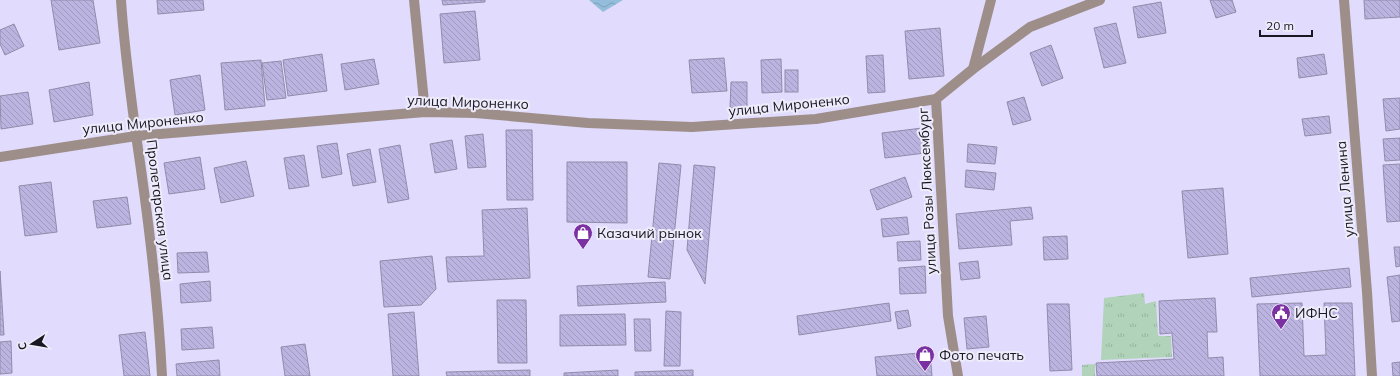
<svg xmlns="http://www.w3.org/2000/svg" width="1400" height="376" font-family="Mulish,sans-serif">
  <defs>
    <pattern id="grass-tufts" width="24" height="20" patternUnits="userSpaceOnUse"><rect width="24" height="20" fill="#b0d3ba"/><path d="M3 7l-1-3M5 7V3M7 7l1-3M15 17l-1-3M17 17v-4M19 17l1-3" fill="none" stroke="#97b4a0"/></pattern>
    <pattern id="water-waves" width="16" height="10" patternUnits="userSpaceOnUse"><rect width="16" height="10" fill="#93bdda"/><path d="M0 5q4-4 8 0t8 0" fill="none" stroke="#7ea2bb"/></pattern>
    <pattern id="building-back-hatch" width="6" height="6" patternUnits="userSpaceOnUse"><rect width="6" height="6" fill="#bbb4e0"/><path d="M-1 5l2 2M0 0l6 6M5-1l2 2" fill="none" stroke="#a09ac0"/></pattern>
  </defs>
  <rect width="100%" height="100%" fill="#e1dcfd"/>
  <g fill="url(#grass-tufts)">
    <path d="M1144 293 1145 304 1156 301 1158 335 1159 336H1171L1172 357 1101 360 1104 298Z"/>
    <path d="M1095 364V376H1082V365Z"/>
  </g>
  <path fill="url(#water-waves)" d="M589 0H623L603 12Z"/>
  <g fill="url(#building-back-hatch)" stroke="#908ca9">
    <path d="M51 0H93L100 43 59 50Z"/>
    <path d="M157 0H203L204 10 158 14Z"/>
    <path d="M442 0H485V2L443 5Z"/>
    <path d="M1210 0H1232L1236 12 1216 18Z"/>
    <path d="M1364 0H1400V17L1365 19Z"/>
    <path d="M1161 2 1166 33 1138 38 1133 7Z"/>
    <path d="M475 11 480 60 444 63 440 14Z"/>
    <path d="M1116 23 1126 63 1104 68 1094 28Z"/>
    <path d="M14 24 24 46 5 55 0 44V30Z"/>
    <path d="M940 28 944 76 909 79 905 31Z"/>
    <path d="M1051 45 1063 78 1042 86 1030 53Z"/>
    <path d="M322 54 327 91 288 96 283 60Z"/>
    <path d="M1324 54 1327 74 1299 78 1297 58Z"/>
    <path d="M883 55 885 92 868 93 866 56Z"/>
    <path d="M724 58 727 91 692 93 689 60Z"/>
    <path d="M374 59 379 84 345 90 341 64Z"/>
    <path d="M781 59 782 92 762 93 761 60Z"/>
    <path d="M261 60 265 106 225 110 221 63Z"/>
    <path d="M281 61 286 98 267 100 262 63Z"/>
    <rect x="785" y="70" width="13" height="22"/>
    <path d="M200 75 205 110 175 115 170 80Z"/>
    <path d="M89 82 93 115 54 122 49 90Z"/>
    <path d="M731 82H747V108H730Z"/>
    <path d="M28 92 33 124 1 129 0 96Z"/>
    <path d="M1024 97 1031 120 1013 125 1007 102Z"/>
    <path d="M1400 98V129L1386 131 1383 99Z"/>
    <path d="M1329 116 1331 133 1305 136 1302 119Z"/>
    <path d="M922 128 925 153 885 158 882 133Z"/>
    <path d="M506 130H532L533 200H507Z"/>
    <path d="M483 134 486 167 468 168 465 136Z"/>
    <path d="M1400 138V160L1385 161 1383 139Z"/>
    <path d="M452 140 457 169 435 173 430 144Z"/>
    <path d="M337 143 342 174 322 178 317 146Z"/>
    <path d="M968 144 997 147 995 164 967 162Z"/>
    <path d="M400 145 409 199 388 203 379 149Z"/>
    <path d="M370 149 376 182 353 186 347 154Z"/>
    <path d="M304 155 309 186 289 189 284 158Z"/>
    <path d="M200 157 205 189 169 194 164 163Z"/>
    <path d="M246 161 254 196 221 203 214 168Z"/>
    <path d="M567 162H627V223L567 222Z"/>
    <path d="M659 163 681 165 670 279 648 277Z"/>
    <path d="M1400 164V221L1387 222 1383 165Z"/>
    <path d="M694 165 715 167 705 284 687 250Z"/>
    <path d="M966 170 996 173 994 190 965 187Z"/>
    <path d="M905 177 912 197 877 210 870 190Z"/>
    <path d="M51 182 57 232 25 236 19 186Z"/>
    <path d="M1223 188 1228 254 1188 258 1182 191Z"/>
    <path d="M127 197 131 224 97 228 93 201Z"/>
    <path d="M1031 207 1033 219 1010 221 1012 245 959 249 956 214Z"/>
    <path d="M527 208 530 278 448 282 446 257 484 256 482 210Z"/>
    <path d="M907 217 909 234 883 237 881 219Z"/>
    <path d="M1067 236 1068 259 1044 260 1043 237Z"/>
    <path d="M920 241 921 260 898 261 897 242Z"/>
    <path d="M1394 247H1400V266L1396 267Z"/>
    <path d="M207 252 209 272 178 273 177 253Z"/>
    <path d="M432 256 436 289 421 305 384 307 380 261Z"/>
    <path d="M978 261 980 278 961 280 959 263Z"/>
    <path d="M925 266 926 293 900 294 899 268Z"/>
    <path d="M1349 268 1351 287 1252 297 1250 278Z"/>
    <path d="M0 271 4 335H0Z"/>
    <path d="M1400 275V321L1392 322 1387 277Z"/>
    <path d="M210 281 211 301 181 303 180 284Z"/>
    <path d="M665 282 666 302 578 306 577 286Z"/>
    <path d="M1215 298 1217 332H1207L1208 358 1223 357 1224 376H1097L1096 363 1174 359 1172 333 1160 334 1159 301Z"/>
    <path d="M497 300H526L527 363H498Z"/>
    <path d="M889 303 891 321 799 335 797 316Z"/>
    <path d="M1302 303 1304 356 1326 355 1324 303H1352L1355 376H1260L1257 304Z"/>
    <path d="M1047 304H1069L1072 370 1050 371Z"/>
    <path d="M908 310 911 326 898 329 895 312Z"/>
    <path d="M666 311 681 312 680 366H664Z"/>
    <path d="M414 312 419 376H393L388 314Z"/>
    <path d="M625 314 626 345 560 346V315Z"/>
    <path d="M986 316 989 347 967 349 964 318Z"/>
    <path d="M634 319H650L651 351H635Z"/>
    <path d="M212 327 214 348 182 350 181 329Z"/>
    <path d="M145 332 150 376H124L119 335Z"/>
    <path d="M11 341 12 373 0 374V342Z"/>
    <path d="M305 344 310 376H285L281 347Z"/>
    <path d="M930 352 932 376H877L875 357Z"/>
    <path d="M219 360 220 376H177L176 364Z"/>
    <path d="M1400 362V376H1393L1392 363Z"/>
    <path d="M530 370V376H447L446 372Z"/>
    <path d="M618 370V376H564V373Z"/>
    <path d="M693 370V376H635V372Z"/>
  </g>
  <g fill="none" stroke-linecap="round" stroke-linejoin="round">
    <g stroke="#9e8e8a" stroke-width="10">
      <path d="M121 0C124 46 130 90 136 135 148 215 158 296 162 376"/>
      <path d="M414 0 425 112"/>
      <path d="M1344 0 1367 292 1372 376"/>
      <path d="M973 69 991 0"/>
      <path d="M936 99 948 316 958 376"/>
      <path d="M0 157 136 136 425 112 475 113 588 123 692 127 816 119 936 99 973 69 1030 27 1100 0"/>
    </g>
  </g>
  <defs>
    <symbol id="shop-pin" viewBox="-11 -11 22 30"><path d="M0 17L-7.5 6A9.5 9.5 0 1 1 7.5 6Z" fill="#7c31a3" stroke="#eeecfa"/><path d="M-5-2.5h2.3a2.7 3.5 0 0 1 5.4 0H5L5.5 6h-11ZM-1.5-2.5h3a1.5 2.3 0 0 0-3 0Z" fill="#fff"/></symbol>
    <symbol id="civic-pin" viewBox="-11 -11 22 30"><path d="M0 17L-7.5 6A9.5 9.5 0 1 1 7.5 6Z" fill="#7c31a3" stroke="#eeecfa"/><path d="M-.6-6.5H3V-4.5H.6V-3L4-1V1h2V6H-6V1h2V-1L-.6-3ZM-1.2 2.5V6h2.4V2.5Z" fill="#fff"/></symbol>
  </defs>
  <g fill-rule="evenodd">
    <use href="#shop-pin" x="572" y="222" width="22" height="30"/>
    <use href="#civic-pin" x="1270" y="302" width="22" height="30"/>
    <use href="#shop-pin" x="914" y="344" width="22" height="30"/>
  </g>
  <g text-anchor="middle" stroke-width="4" stroke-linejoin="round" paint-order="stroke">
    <g font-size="14" fill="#191722" stroke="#eeecfa">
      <text transform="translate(468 102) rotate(2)" y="5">улица Мироненко</text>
      <text transform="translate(789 105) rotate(-6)" y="5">улица Мироненко</text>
      <text transform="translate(143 123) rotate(-6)" y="5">улица Мироненко</text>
      <text transform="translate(1345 189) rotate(-95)" y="5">улица Ленина</text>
      <text transform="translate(927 191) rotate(-93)" y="5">улица Розы Люксембург</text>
      <text transform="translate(160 210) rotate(83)" y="5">Пролетарская улица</text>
    </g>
    <g font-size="14" fill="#191722" stroke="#eeecfa" text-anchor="start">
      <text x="597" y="238">Казачий рынок</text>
      <text x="1295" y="318">ИФНС</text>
      <text x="939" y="360">Фото печать</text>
    </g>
  </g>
  <g transform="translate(32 344) rotate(258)" stroke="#eeecfa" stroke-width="3" paint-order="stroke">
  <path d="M0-3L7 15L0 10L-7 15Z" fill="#191722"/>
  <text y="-6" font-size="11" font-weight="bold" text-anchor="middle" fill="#191722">С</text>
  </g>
  <path d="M1260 30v6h52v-6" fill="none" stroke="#191722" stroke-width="2"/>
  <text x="1266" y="30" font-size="12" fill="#191722" stroke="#eeecfa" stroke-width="3" paint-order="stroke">20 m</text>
</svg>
